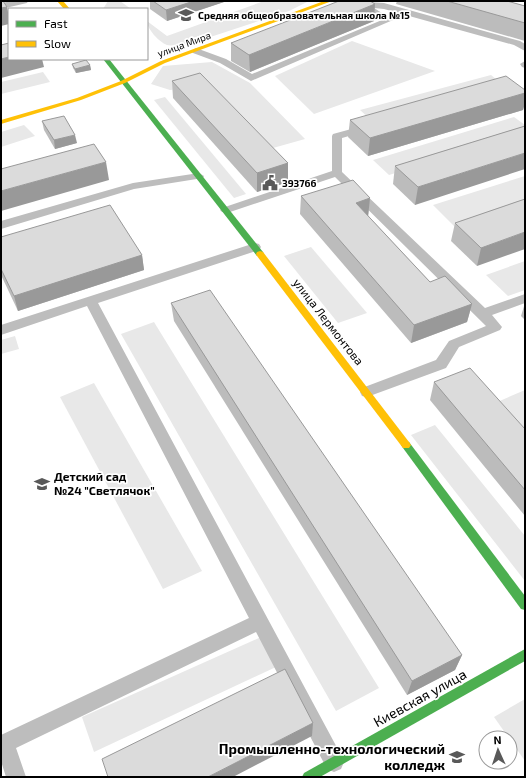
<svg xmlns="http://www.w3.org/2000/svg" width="526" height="778" font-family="'Exo 2',sans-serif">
  <rect width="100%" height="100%" fill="#fff"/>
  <g fill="#e8e8e8">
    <path d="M108 1H120L131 9H103Z"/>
    <path d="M264 1H309L289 11 183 46C178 46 172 46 167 45 159 42 147 29 147 21L167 36Z"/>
    <path d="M352 41 435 71 314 114 275 76Z"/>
    <path d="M212 62 250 83 305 139 273 148 209 86 170 90 151 84 163 66Z"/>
    <path d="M43 72 50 82 1 94V82Z"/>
    <path d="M491 75 503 85 371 120 360 110Z"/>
    <path d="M165 97 246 194 234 198 154 100Z"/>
    <path d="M514 117 525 125V133L389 175 373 160Z"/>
    <path d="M24 125 35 136 1 147V132Z"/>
    <path d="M525 176V206L457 229 433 205Z"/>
    <path d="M311 247 367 313 338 323 284 256Z"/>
    <path d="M525 261V290L508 296 486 275Z"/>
    <path d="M154 322 379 688 336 711 121 334Z"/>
    <path d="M15 336 19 349 1 354V340Z"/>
    <path d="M94 383 202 571 163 589 60 397Z"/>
    <path d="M525 390V436L495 403Z"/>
    <path d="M435 425 525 536V581L411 435Z"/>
    <path d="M261 637 276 667 94 752 82 717Z"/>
    <path d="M525 699V761L494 717Z"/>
  </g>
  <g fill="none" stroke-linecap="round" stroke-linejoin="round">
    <g fill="#bdbdbd" fill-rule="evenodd">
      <path d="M12 1H28L27 3 1 9V3Z"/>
      <path d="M351 1 384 3 520 41 525 44V51L514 45 384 9 374 8 393 20 251 81 220 63 193 53 191 51 196 48 226 59 252 74 382 20Z"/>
      <path d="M525 61V68L522 67 520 64Z"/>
      <path d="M366 125 371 128 370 130 342 138V172L485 308 525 294V303L492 315 502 327 500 330 459 347 446 368 367 397 362 396 360 392 362 388 436 360 449 341 486 326 335 177 230 212H222L220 210 222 208 332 171V136L333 134Z"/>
      <path d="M199 173 204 176 203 178 134 189 1 229V221L133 183Z"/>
      <path d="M255 243 259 244 261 247 259 250 98 303 341 755 344 762 341 769 334 772 327 769 256 632 16 748 26 777H6L1 761V735L249 618 87 306 1 335V325Z"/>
    </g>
    <g fill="#4caf50" fill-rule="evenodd">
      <path d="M103 59H109L263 252 264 254 263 256H257Z"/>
      <path d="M406 441 409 442 525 596V610L521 609 403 448 401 445 403 442Z"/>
      <path d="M525 649V661L320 777H302L304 773Z"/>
    </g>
    <g fill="#ffc107" fill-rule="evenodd">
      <path d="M57 1H63L70 9H64Z"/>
      <path d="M324 1H332L165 63 125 83 81 100 1 124V120L77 98 121 81 161 61Z"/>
      <path d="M260 251 263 252 409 442 411 445 409 448H403L257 256 256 254 257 252Z"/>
    </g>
  </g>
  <g fill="#bcbcbc">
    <path d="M150 1H227L167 21 150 9Z"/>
    <path d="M397 1H507L525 6V41L396 4Z"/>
    <path d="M374 21 250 72 231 61V43Z"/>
    <path d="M72 64 90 65 91 70 76 73 73 68Z"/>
    <path d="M172 81 288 163V182L257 192 173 98Z"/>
    <path d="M525 90V103L523 110 368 156 348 137 350 120Z"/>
    <path d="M42 121 77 143 55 149 44 130Z"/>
    <path d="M525 126 415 205 393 184 395 166Z"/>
    <path d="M301 196 370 198 368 216 430 282 472 304 467 322 411 343 300 214Z"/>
    <path d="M525 199 477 266 451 241 455 223Z"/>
    <path d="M1 237 142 255 144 270 18 311 1 275Z"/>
    <path d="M171 303 462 655 455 670 407 695 174 321Z"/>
    <path d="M525 303V320L521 316Z"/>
    <path d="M434 382 525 429V516L430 400Z"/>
  </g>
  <g fill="#999">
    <path d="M194 1H227L167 21 166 10Z"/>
    <path d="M375 4 374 21 250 72 249 55Z"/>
    <path d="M7 7 9 17V24L1 26V8Z"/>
    <path d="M9 57V59H42L44 67 1 78V59Z"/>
    <path d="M90 65 91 70 76 73 75 69Z"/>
    <path d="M525 93V103L523 110 368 156 370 138Z"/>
    <path d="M75 135 77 143 55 149 54 140Z"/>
    <path d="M525 153V169L415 205 418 187Z"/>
    <path d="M106 162 109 180 1 211V191Z"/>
    <path d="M288 163V182L257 192V173Z"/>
    <path d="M370 198 368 217 356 203Z"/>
    <path d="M525 232V249L477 266 481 248Z"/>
    <path d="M142 255 144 270 18 311 14 296Z"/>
    <path d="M472 304 467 322 411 343 414 325Z"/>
    <path d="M462 655 455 670 407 695 412 681Z"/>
    <path d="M313 723 312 736 233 777H208Z"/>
  </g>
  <g fill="#dbdbdb" stroke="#999">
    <path d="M1 1H3L7 7 1 8Z"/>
    <path d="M153 1H194L166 10Z"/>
    <path d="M339 1H370L375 4 249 55 231 43Z"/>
    <path d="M447 1H507L525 6V23Z"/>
    <path d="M9 43V57L1 59V45Z"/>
    <path d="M86 60 90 65 75 69 72 64Z"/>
    <path d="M200 73 288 163 257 173 172 81Z"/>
    <path d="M506 76 525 90V93L370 138 350 120Z"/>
    <path d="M64 116 75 135 54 140 42 121Z"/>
    <path d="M525 126V153L418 187 395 166Z"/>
    <path d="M94 144 106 162 1 191V169Z"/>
    <path d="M353 180 370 198 356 203 430 282 445 276 472 304 414 325 301 196Z"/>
    <path d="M525 199V232L481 248 455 223Z"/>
    <path d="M110 205 142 255 14 296 1 269V237Z"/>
    <path d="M210 290 462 655 412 681 171 303Z"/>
    <path d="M470 368 525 429V490L434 382Z"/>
    <path d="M285 669 313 723 208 777H108L102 759Z"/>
  </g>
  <defs>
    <symbol id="school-bare" viewBox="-9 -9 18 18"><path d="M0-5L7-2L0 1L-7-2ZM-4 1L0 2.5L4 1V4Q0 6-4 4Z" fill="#595959" stroke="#fff" stroke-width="2.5" paint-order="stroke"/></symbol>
    <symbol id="civic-bare" viewBox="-9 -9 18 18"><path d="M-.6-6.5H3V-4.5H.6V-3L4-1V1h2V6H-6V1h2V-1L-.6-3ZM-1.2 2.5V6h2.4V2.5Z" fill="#595959" stroke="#fff" stroke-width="2.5" paint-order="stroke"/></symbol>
    <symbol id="university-bare" viewBox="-9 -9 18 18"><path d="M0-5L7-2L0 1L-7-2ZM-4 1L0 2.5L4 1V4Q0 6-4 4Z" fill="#595959" stroke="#fff" stroke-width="2.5" paint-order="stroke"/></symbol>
  </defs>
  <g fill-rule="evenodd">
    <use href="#school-bare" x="175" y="4" width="22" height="22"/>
    <use href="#civic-bare" x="259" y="172" width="22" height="22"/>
    <use href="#school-bare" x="31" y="473" width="22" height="22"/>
    <use href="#university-bare" x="446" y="746" width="22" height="22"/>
  </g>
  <g text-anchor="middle" stroke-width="3.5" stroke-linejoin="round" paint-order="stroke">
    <g font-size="10" font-weight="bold" fill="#000" stroke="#fff" text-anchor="start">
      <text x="198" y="19">Средняя общеобразовательная школа №15</text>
      <text x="282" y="187">393766</text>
    </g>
    <g font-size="10" fill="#000" stroke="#fff">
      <text transform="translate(184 44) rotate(-20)" y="4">улица Мира</text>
    </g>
    <g font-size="12" fill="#000" stroke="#fff">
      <text transform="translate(328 322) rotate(52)" y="4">улица Лермонтова</text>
    </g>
    <g font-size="12" font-weight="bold" fill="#000" stroke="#fff" text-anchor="start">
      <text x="54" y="481">Детский сад<tspan x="54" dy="14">№24 "Светлячок"</tspan></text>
    </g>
    <g font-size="14" fill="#000" stroke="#fff">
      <text transform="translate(420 698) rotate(-29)" y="5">Киевская улица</text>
    </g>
    <g font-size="14" font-weight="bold" fill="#000" stroke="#fff" text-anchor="end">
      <text x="445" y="754">Промышленно-технологический<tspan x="445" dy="16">колледж</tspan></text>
    </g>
  </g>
  <rect width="526" height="778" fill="none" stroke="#000000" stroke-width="4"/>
  <rect x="8" y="8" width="140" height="52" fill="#ffffff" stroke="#999999"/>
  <rect x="16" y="21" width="20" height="6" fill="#4caf50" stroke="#999999"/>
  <text x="44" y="28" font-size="12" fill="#000000">Fast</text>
  <rect x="16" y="41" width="20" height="6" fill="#ffc107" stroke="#999999"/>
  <text x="44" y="48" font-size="12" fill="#000000">Slow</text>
  <g transform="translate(498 750) rotate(357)"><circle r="19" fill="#ffffff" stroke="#999999"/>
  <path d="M0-3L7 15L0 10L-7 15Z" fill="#595959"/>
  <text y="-6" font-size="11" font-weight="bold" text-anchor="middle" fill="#000000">N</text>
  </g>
</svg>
